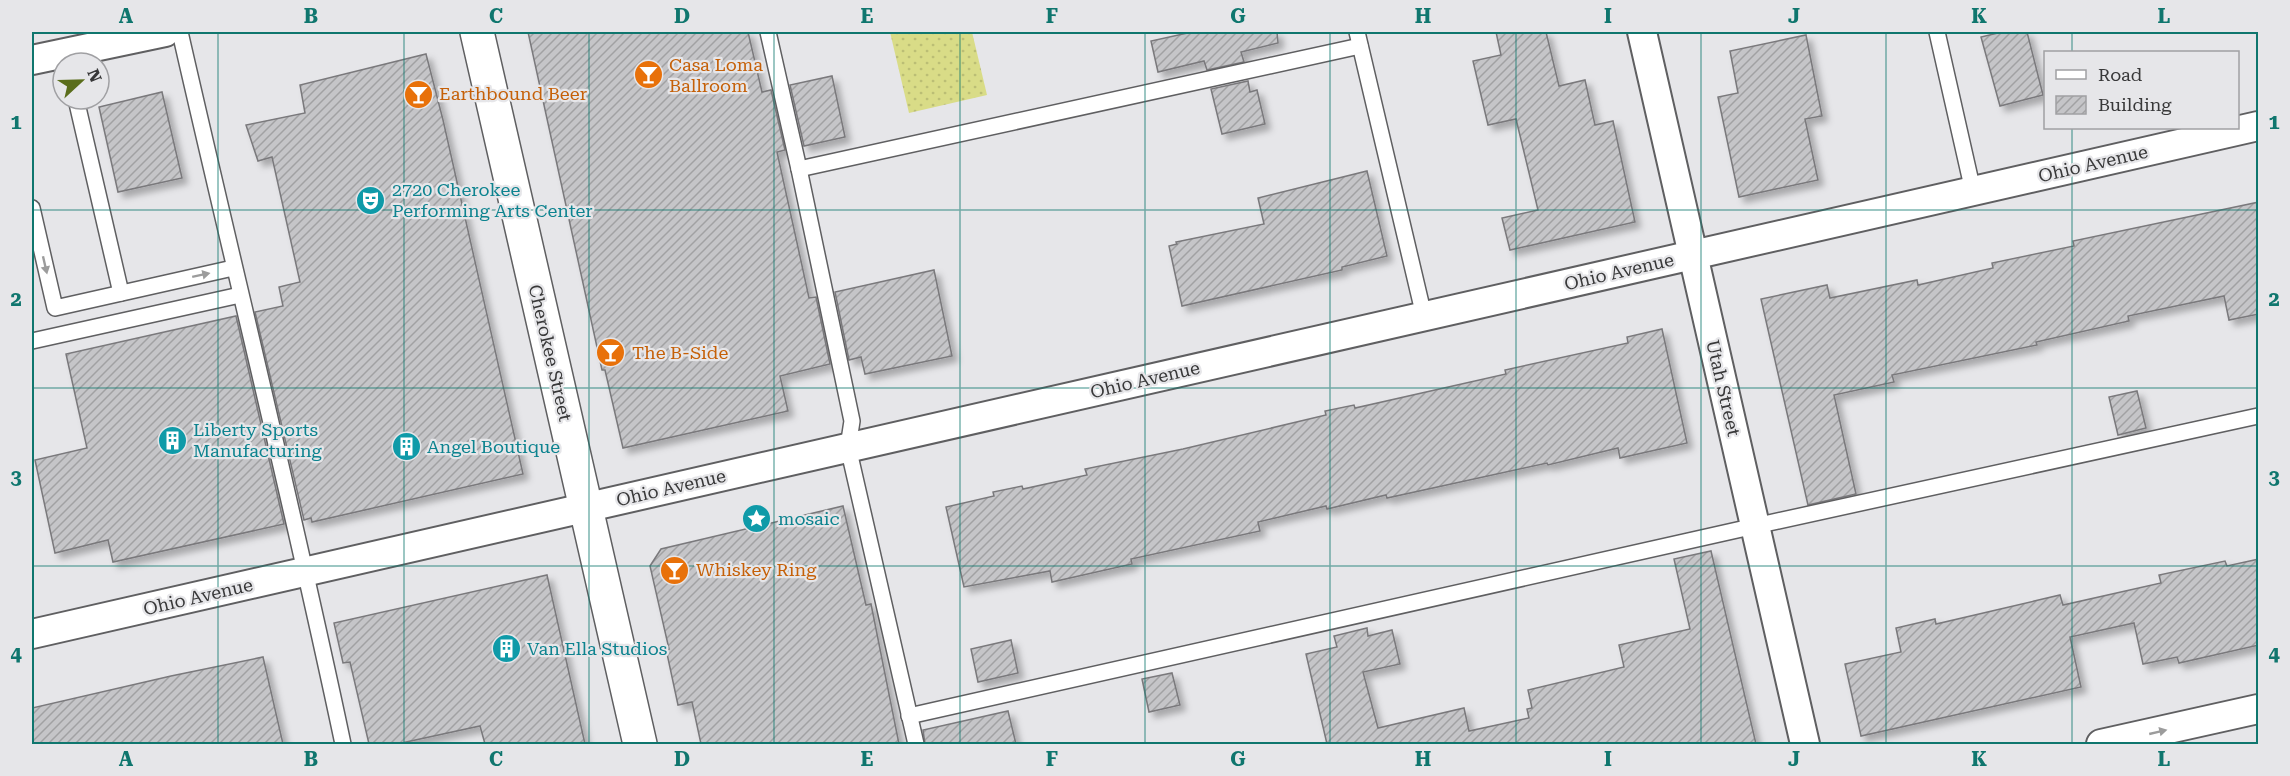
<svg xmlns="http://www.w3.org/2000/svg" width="2290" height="776" font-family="'Roboto Serif',serif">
  <defs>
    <pattern id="grass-dots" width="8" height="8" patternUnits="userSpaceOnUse" patternTransform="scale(1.5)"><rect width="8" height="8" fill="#d9dc87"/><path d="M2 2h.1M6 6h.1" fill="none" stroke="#bbbe75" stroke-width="1.8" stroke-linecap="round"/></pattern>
    <pattern id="building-hatch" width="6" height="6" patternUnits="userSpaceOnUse" patternTransform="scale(1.5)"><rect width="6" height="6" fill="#c5c5c8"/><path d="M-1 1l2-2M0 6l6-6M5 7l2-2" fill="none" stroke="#a1a1a3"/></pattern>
    <filter id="shadow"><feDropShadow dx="5.5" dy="5.5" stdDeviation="3" flood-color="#0004"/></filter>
  </defs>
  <rect width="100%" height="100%" fill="#e6e6e9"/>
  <path fill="url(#grass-dots)" d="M890 32H972L987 95 909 113Z"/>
  <g fill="url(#building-hatch)" stroke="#7a797c" stroke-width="1.5" filter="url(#shadow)">
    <path d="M528 32H748L762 92 771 90 785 150 777 152 801 261 809 298 816 297 830 364 780 376 788 411 623 448 605 370H602Z"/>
    <path d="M1192 32H1277L1278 43 1241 52 1244 62 1207 70 1204 61 1158 72 1151 41Z"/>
    <path d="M1496 32H1546L1559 86 1585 80 1595 125 1613 121 1635 222 1510 250 1502 218 1538 210 1516 119 1488 125 1473 61 1501 55Z"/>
    <path d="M2002 32H2027L2043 95 2000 106 1981 37Z"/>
    <path d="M1806 35 1822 116 1805 119 1818 180 1739 197 1718 97 1738 93 1730 51Z"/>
    <path d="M426 54 443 120 523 474 312 522 311 518 304 520 255 312 283 306 279 287 300 282 272 157 258 161 246 125 305 113 300 85Z"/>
    <path d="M832 76 845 137 804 146 790 85Z"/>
    <path d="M1248 81 1250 92 1257 90 1265 124 1222 134 1211 89Z"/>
    <path d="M162 92 182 178 118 192 99 107Z"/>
    <path d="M1367 171 1387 256 1342 267V270L1182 306 1169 246 1177 244 1176 242 1264 224 1258 198Z"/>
    <path d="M2259 202V314L2229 320 2224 296 2128 316 2129 321 2036 342 2037 345 1892 375 1894 382 1834 395 1856 494 1808 505 1761 299 1827 285 1830 298 1917 280 1918 285 1993 268 1992 263 2074 246 2073 241Z"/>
    <path d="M934 270 952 356 865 374 861 357 849 360 835 292Z"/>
    <path d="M236 316 284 524 113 562 108 540 55 553 35 460 87 448 66 354Z"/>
    <path d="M1662 329 1687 443 1620 458 1618 448 1548 465 1547 463 1387 498 1386 495 1327 509 1326 506 1258 522 1260 531 1131 559 1132 564 1052 582 1050 571 964 587 946 507 994 496 993 492 1022 486 1023 489 1087 475 1085 469 1183 449 1326 415 1325 411 1354 405 1355 408 1506 374 1505 370 1628 343 1627 337Z"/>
    <path d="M2137 391 2146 428 2118 435 2109 397Z"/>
    <path d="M843 506 866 605 871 604 899 744H701L692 702 678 705 666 649H669L650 566 661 549Z"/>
    <path d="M1711 551 1756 744H1327L1306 654 1337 647 1334 636 1367 628 1368 636 1392 630 1400 664 1363 672 1378 728 1464 708 1469 731 1529 718 1527 709 1532 708 1528 690 1624 667 1619 645 1690 629 1674 559Z"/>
    <path d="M2259 559V645L2179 663 2177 657 2143 664 2134 623 2070 637 2081 687 1861 736 1845 664 1901 652 1896 628 1935 619 1936 624 2060 595 2063 605 2161 583 2159 575 2225 561 2227 566Z"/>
    <path d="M547 575 585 744H485L480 726 397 744H369L350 662 343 663 334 623Z"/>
    <path d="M1011 640 1018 673 978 682 971 649Z"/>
    <path d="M263 657 283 744H32V708L171 676Z"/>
    <path d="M1172 673 1180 705 1149 712 1142 679Z"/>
    <path d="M1008 711 1016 744H925L923 730Z"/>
  </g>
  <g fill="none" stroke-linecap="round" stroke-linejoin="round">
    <defs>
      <g id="lane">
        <path d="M180 32C234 269 293 506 343 744"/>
        <path d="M768 32 799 169 852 421 848 447 916 744"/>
        <path d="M1357 32 1424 316"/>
        <path d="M1937 32 1973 191"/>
        <path d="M76 99 121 293"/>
        <path d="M799 169 1360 46"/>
        <path d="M32 208 55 308 233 268"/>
        <path d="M32 341 240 295"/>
        <path d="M909 716 1755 526 2258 416"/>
      </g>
      <g id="street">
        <path d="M1642 32 1805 744"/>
        <path d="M32 60 165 32"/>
        <path d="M32 634 2258 126"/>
        <path d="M2101 744 2258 709"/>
      </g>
      <path id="secondary" d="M477 32 640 744"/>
    </defs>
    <use href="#lane" stroke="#5f5f61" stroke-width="18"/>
    <use href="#street" stroke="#5f5f61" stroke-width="32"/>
    <use href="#secondary" stroke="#5f5f61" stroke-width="36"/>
    <use href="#lane" stroke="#fff" stroke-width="15"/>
    <use href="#street" stroke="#fff" stroke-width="28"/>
    <use href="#secondary" stroke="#fff" stroke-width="33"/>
  </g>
  <defs><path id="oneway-solid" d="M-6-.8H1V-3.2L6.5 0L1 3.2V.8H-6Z" transform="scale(1.5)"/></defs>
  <g fill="#9c9c9c">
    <use href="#oneway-solid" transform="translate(45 265) rotate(77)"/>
    <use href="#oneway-solid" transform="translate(201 275) rotate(-12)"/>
    <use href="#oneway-solid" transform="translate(2158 732) rotate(-13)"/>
  </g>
  <path fill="none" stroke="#0f766e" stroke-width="1.5" stroke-opacity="0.55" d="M218 32V744M404 32V744M589 32V744M774 32V744M960 32V744M1145 32V744M1330 32V744M1516 32V744M1701 32V744M1886 32V744M2072 32V52M2072 128V744M32 210H2258M32 388H2258M32 566H2258"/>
  <defs>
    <symbol id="bar-disc" viewBox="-11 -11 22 22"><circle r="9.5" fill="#e8710a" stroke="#e6e6e9"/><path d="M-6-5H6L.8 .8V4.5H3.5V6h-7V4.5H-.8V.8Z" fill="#fff"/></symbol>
    <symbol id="theatre-disc" viewBox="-11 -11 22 22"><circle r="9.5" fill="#0f9aa8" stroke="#e6e6e9"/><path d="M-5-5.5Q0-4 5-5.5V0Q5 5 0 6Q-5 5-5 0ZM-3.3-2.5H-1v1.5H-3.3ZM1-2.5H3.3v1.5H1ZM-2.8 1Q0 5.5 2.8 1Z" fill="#fff"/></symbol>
    <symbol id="building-disc" viewBox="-11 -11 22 22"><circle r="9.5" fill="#0f9aa8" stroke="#e6e6e9"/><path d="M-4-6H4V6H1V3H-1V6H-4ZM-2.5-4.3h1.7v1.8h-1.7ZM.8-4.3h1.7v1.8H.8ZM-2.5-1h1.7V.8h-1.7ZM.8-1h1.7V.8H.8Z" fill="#fff"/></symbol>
    <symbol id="sight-disc" viewBox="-11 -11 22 22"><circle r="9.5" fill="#0f9aa8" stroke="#e6e6e9"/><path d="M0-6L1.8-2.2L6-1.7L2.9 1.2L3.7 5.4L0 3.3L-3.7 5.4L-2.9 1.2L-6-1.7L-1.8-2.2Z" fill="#fff"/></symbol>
  </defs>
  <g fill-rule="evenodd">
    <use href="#bar-disc" x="632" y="58" width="33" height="33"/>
    <use href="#bar-disc" x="402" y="78" width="33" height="33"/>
    <use href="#theatre-disc" x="354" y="184" width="33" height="33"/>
    <use href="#bar-disc" x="594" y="336" width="33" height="33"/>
    <use href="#building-disc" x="156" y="424" width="33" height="33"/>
    <use href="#building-disc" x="390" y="430" width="33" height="33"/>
    <use href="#sight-disc" x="740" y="502" width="33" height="33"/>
    <use href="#bar-disc" x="658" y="554" width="33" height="33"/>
    <use href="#building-disc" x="490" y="632" width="33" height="33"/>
  </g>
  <g text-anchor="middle" stroke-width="4.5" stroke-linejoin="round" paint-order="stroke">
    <g font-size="18" fill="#c56008" stroke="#e6e6e9" text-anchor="start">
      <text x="669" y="71">Casa Loma<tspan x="669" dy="21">Ballroom</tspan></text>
      <text x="439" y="100">Earthbound Beer</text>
      <text x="632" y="359">The B-Side</text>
      <text x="696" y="576">Whiskey Ring</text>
    </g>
    <g font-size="18" fill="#383839" stroke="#e6e6e9">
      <text transform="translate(2093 164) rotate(-13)" y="6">Ohio Avenue</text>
      <text transform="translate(1619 272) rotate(-13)" y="6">Ohio Avenue</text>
      <text transform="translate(550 353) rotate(77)" y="6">Cherokee Street</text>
      <text transform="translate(1145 380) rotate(-13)" y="6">Ohio Avenue</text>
      <text transform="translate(1723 388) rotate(77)" y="6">Utah Street</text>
      <text transform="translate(671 488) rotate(-13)" y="6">Ohio Avenue</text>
      <text transform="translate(198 597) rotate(-13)" y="6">Ohio Avenue</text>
    </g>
    <g font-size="18" fill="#0d838f" stroke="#e6e6e9" text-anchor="start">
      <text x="392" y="196">2720 Cherokee<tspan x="392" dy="21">Performing Arts Center</tspan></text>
      <text x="193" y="436">Liberty Sports<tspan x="193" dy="21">Manufacturing</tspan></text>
      <text x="427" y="453">Angel Boutique</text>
      <text x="778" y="525">mosaic</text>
      <text x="527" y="655">Van Ella Studios</text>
    </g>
  </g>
  <rect width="2290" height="776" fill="none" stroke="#e6e6e9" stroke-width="66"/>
  <rect x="2044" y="51" width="195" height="78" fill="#e6e6e9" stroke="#a0a0a3" stroke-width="1.5"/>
  <rect x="2056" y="70" width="30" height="9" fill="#ffffff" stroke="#a0a0a3" stroke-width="1.5"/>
  <text x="2098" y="81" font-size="18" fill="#383839">Road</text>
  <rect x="2056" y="96" width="30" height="18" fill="url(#building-hatch)" stroke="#a0a0a3" stroke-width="1.5"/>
  <text x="2098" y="111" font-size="18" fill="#383839">Building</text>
  <g transform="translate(81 81) rotate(68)"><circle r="28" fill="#e6e6e9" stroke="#a0a0a3" stroke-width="1.5"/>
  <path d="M0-4.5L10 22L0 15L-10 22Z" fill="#5a6d1b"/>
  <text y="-9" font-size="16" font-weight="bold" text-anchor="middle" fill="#383839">N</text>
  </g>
  <rect x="33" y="33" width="2224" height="710" fill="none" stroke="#0f766e" stroke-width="2"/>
  <g font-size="20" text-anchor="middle" font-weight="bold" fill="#0f766e">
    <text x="126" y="23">A</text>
    <text x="311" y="23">B</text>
    <text x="496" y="23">C</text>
    <text x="682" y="23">D</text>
    <text x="867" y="23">E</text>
    <text x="1052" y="23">F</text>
    <text x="1238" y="23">G</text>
    <text x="1423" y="23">H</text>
    <text x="1608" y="23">I</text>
    <text x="1794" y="23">J</text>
    <text x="1979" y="23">K</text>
    <text x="2164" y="23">L</text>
    <text x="16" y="129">1</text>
    <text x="2274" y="129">1</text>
    <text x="16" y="306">2</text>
    <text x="2274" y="306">2</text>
    <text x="16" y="484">3</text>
    <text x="2274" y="484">3</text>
    <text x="16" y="661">4</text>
    <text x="2274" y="661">4</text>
    <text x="126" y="766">A</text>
    <text x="311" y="766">B</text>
    <text x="496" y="766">C</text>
    <text x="682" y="766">D</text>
    <text x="867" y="766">E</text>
    <text x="1052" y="766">F</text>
    <text x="1238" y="766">G</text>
    <text x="1423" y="766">H</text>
    <text x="1608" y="766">I</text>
    <text x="1794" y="766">J</text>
    <text x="1979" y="766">K</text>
    <text x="2164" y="766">L</text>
  </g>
</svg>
